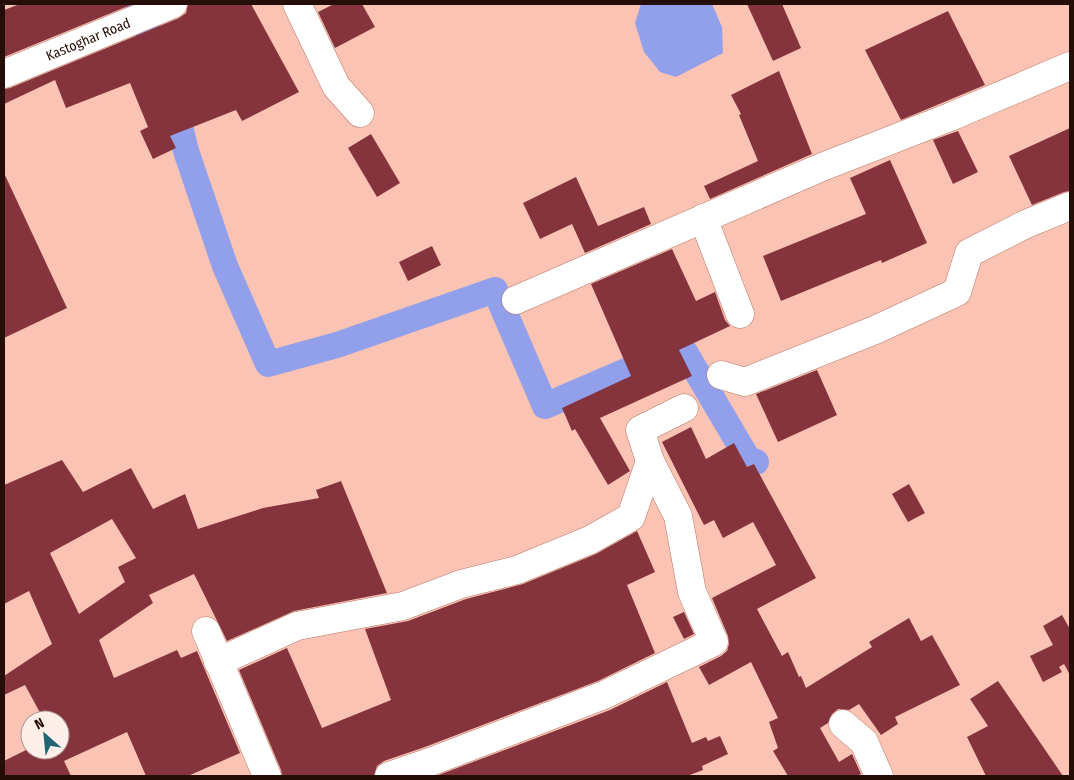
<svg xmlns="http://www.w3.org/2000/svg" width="1074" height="780" font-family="'Fira Sans Condensed',sans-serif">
  <rect width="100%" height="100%" fill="#fbc3b4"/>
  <path fill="#92a0eb" d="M641 4H712L722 27 723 53 676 77 660 72 644 52 635 23Z"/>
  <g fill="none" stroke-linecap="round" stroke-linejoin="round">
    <path stroke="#92a0eb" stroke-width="26" d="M138 4 175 106 186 151 225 266 268 364 337 345 495 290 545 406 682 347 748 459 756 462"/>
  </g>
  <g fill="#85343e" fill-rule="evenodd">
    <path d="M20 4H133L4 57V10Z"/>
    <path d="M188 4H251L299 92 242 121 236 110 170 136 176 148 153 159 140 131 148 127 130 83 66 108 55 80 4 104V89L10 88 179 18 186 13Z"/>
    <path d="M334 4H362L375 27 335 48 318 12Z"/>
    <path d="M747 4H782L801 48 773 61Z"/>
    <path d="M948 11 985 85 901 120 865 50Z"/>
    <path d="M779 71 812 154 710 199 704 186 758 161 739 115 741 114 731 95Z"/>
    <path d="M1070 128V191L1064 192 1032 205 1009 156Z"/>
    <path d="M958 131 978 172 953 184 933 140Z"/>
    <path d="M371 134 400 183 377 197 348 148Z"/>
    <path d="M890 160 927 243 882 263 881 260 781 301 763 256 866 214 850 178Z"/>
    <path d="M4 173 67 308 4 338Z"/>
    <path d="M576 177 598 226 644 207 651 224 585 253 572 224 540 239 523 203Z"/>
    <path d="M432 246 441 265 408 281 399 262Z"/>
    <path d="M672 249 696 301 715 292 725 320 730 326 679 350 692 376 600 418 630 471 608 485 575 429 572 431 562 408 631 376 591 284Z"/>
    <path d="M817 370 837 415 778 442 756 394Z"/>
    <path d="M691 427 706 459 734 443 747 467 754 464 816 578 757 609 782 656 788 652 799 677 801 676 806 688 872 647 869 642 909 618 921 641 932 635 960 685 895 717 898 724 881 735 859 704 849 710 838 709 832 714 828 723 820 728 839 762 852 754 861 774 857 776H788L773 751 778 748 769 722 778 718 751 662 709 685 699 667 721 656 727 651 729 644 728 636 712 598 776 565 753 522 723 538 714 520 704 525 662 442Z"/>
    <path d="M62 460 83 492 131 468 153 509 185 494 198 529 263 508 319 498 316 490 341 481 387 593 294 611 227 641 194 574 149 595 153 603 99 640 114 678 177 650 181 658 197 651 240 753 188 776H146L127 732 64 761 71 776H4V761L30 748V750H60V720H44L25 685 4 695V676L52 644 29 591 4 604V485ZM112 519 136 558 118 567 125 582 79 614 50 553Z"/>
    <path d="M909 484 925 513 908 522 892 494Z"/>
    <path d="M637 531 655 572 627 585 655 653 598 681 425 747 384 761 377 766 374 776H282L281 770 239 670 287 648 322 728 391 700 365 629 408 621 466 599 523 584 596 554Z"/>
    <path d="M684 612 694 634 684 639 673 617Z"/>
    <path d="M1062 615 1070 629V675L1064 664 1059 667 1062 672 1043 682 1030 656 1053 645 1043 626Z"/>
    <path d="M998 681 1063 776H986L967 737 988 726 970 699Z"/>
    <path d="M667 682 692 743 706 737 708 741 720 736 728 754 702 766 703 770 687 776H436L610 710Z"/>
  </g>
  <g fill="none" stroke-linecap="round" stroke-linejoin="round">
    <defs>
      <g id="minor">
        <path d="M297 4 336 86 360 113"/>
        <path id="s1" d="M4 74 173 4"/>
        <path d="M703 218 740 314"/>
        <path d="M516 300 822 167 950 117 1070 66"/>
        <path d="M721 375 745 382 875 330 957 292 969 253 1026 224 1070 206"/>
        <path d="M206 631 267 776"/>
        <path d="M218 662 297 626 403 606 461 584 517 570 590 540 631 517 650 461"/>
        <path d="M843 724 864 742 879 776"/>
        <path d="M389 776 430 762 604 695 714 642 692 592 678 516 650 461 640 430 684 408"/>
      </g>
    </defs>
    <use href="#minor" stroke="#b97968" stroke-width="29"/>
    <use href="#minor" stroke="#fff" stroke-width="28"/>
  </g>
  <g text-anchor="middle" stroke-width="5" stroke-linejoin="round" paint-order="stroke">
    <g font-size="14" fill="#260e08" stroke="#feefeb">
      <text dy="5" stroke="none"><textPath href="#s1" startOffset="91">Kastoghar Road</textPath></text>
    </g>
  </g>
  <rect width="1074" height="780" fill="none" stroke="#260e08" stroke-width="10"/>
  <g transform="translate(45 735) rotate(333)"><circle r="24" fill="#feefeb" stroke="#a89590"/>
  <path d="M0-4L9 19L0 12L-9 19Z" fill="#1f6675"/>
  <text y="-8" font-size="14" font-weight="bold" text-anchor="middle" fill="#260e08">N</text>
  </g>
</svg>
